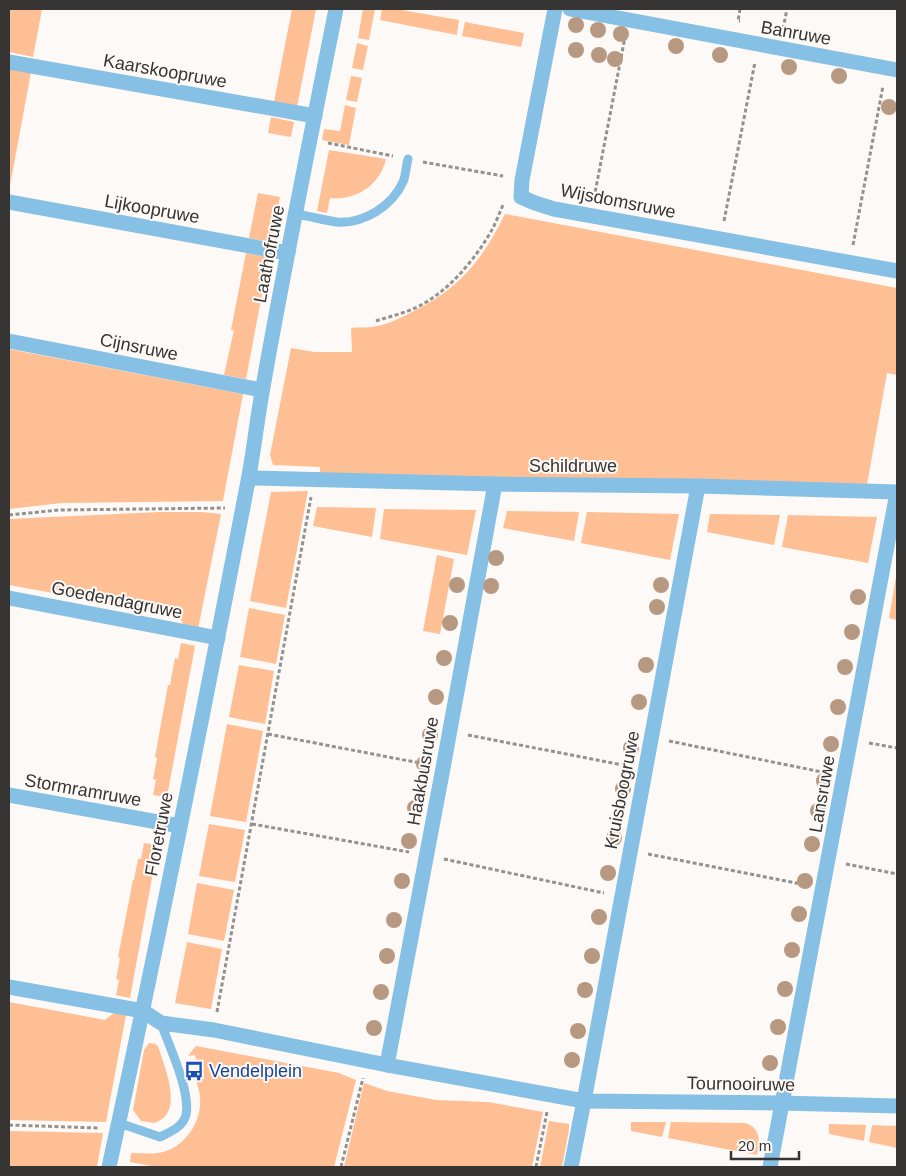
<svg xmlns="http://www.w3.org/2000/svg" width="906" height="1176" font-family="Helvetica,sans-serif">
  <rect width="100%" height="100%" fill="#fdf9f6"/>
  <g fill="#ffbf94">
    <path d="M9 9H42L33 57 9 52Z"/>
    <path d="M292 9H316L297 107 274 102Z"/>
    <path d="M363 9H375L369 40 358 38Z"/>
    <path d="M382 9H396L459 20 457 35 380 20Z"/>
    <path d="M465 22 524 33 521 47 462 36Z"/>
    <path d="M357 43 368 46 363 70 352 68Z"/>
    <path d="M9 68 31 72 9 191Z"/>
    <path d="M351 76 362 78 357 102 346 100Z"/>
    <path d="M345 105 356 108 349 145 322 140 324 129 340 131Z"/>
    <path d="M271 117 294 122 291 137 268 133Z"/>
    <path d="M329 150 386 159C380 185 356 201 330 198L327 213 317 211Z"/>
    <path d="M258 193 280 197 271 242 249 238Z"/>
    <path d="M505 214 897 288V375L887 373 867 484 320 474V467L273 465 270 455 291 348 314 352H352L351 328C360 327 369 328 378 326 391 323 402 317 414 311 459 289 483 259 505 214Z"/>
    <path d="M246 253 269 257 246 379 224 375 234 330H231Z"/>
    <path d="M9 349 243 394 223 501 62 503 9 509Z"/>
    <path d="M308 491 286 608 250 601 271 492Z"/>
    <path d="M317 507 376 508 372 537 313 526Z"/>
    <path d="M384 509 476 510 467 555 380 539Z"/>
    <path d="M507 511 579 512 574 541 503 528Z"/>
    <path d="M160 512H202L221 514 198 629 184 626 179 616 9 585V519Z"/>
    <path d="M587 512 679 514 670 560 581 543Z"/>
    <path d="M710 514 780 515 774 545 707 532Z"/>
    <path d="M788 515 877 517 868 563 782 547Z"/>
    <path d="M437 555 454 559 440 634 423 631Z"/>
    <path d="M897 571V620L889 618Z"/>
    <path d="M249 608 285 615 276 664 240 657Z"/>
    <path d="M181 643 195 646 167 797 153 795 156 780 153 779 157 758 155 757 168 685H170L175 658 178 659Z"/>
    <path d="M239 665 274 671 265 724 229 717Z"/>
    <path d="M227 724 263 731 246 822 210 816Z"/>
    <path d="M209 824 245 830 235 882 199 876Z"/>
    <path d="M144 843 158 845 130 998 116 995 119 980 116 979 120 958 118 957 133 880H134L138 859H141Z"/>
    <path d="M197 883 234 890 224 941 188 934Z"/>
    <path d="M187 942 222 949 211 1009 175 1003Z"/>
    <path d="M9 1002 105 1020 115 1012 126 1015 106 1122 9 1120Z"/>
    <path d="M149 1043 155 1044 158 1046C164 1066 186 1114 154 1123L141 1121 133 1110 144 1050Z"/>
    <path d="M196 1046 339 1073 356 1080 334 1167H151V1166L130 1162 131 1153C143 1153 155 1155 166 1151 187 1144 202 1120 200 1098 200 1089 195 1080 193 1071L199 1069 195 1055 188 1056Z"/>
    <path d="M364 1083 387 1091 436 1100 488 1102 543 1112 532 1167H344Z"/>
    <path d="M549 1121 569 1124V1130L562 1167H540Z"/>
    <path d="M631 1122H666L662 1137 631 1131Z"/>
    <path d="M671 1122 745 1123C761 1128 760 1141 757 1155L668 1138Z"/>
    <path d="M829 1124 866 1125 864 1141 829 1134Z"/>
    <path d="M872 1125 897 1126V1148L869 1142Z"/>
    <path d="M9 1131 103 1133 97 1167H9Z"/>
  </g>
  <g fill="none" stroke-linecap="round" stroke-linejoin="round">
    <g stroke="#949290" stroke-width="3" stroke-dasharray="4 2.5" stroke-linecap="butt">
      <path d="M740 9 738 21H740"/>
      <path d="M783 29 787 9"/>
      <path d="M328 143 393 156"/>
      <path d="M423 162 503 176"/>
      <path d="M594 198 625 37"/>
      <path d="M724 221 755 62"/>
      <path d="M853 245 883 86"/>
      <path d="M376 321C388 317 401 314 413 309 447 294 475 260 493 228 497 220 500 211 504 203"/>
      <path d="M9 515 59 510 225 508"/>
      <path d="M268 734 425 764"/>
      <path d="M468 735 628 766"/>
      <path d="M669 741 827 773"/>
      <path d="M869 743 897 748"/>
      <path d="M252 824 409 852"/>
      <path d="M648 854 806 885"/>
      <path d="M444 859 604 893"/>
      <path d="M846 864 897 874"/>
      <path d="M217 1012 311 497"/>
      <path d="M9 1125 98 1128"/>
      <path d="M341 1167 363 1078"/>
      <path d="M536 1167 547 1112"/>
    </g>
    <g stroke="#86c1e5" stroke-width="9">
      <path d="M295 214C309 216 323 220 337 222 364 224 392 206 403 182 406 175 406 166 408 159"/>
      <path d="M119 1123 160 1137C170 1132 183 1127 186 1115 191 1092 169 1046 161 1023"/>
    </g>
    <g stroke="#86c1e5" stroke-width="15">
      <path d="M555 9 522 180 521 197 535 203 554 209 897 271"/>
      <path d="M570 9 897 70"/>
      <path d="M9 62 315 116"/>
      <path d="M9 202 288 253"/>
      <path d="M9 341 262 390"/>
      <path d="M249 478 495 484 698 486 897 492"/>
      <path d="M698 486 584 1101 781 1103 897 1106"/>
      <path d="M9 598 218 638"/>
      <path d="M9 795 180 826"/>
      <path d="M9 987 143 1011 161 1023 214 1030 387 1065 584 1101 571 1167"/>
      <path d="M387 1065 443 768 495 484"/>
      <path d="M109 1167C159 939 204 710 248 481 254 450 257 419 263 387 285 261 311 135 336 9"/>
      <path d="M770 1167 897 493"/>
    </g>
  </g>
  <g fill="#b79881">
    <circle cx="576" cy="25" r="8"/>
    <circle cx="598" cy="30" r="8"/>
    <circle cx="621" cy="34" r="8"/>
    <circle cx="676" cy="46" r="8"/>
    <circle cx="576" cy="50" r="8"/>
    <circle cx="599" cy="55" r="8"/>
    <circle cx="720" cy="55" r="8"/>
    <circle cx="615" cy="59" r="8"/>
    <circle cx="789" cy="67" r="8"/>
    <circle cx="839" cy="76" r="8"/>
    <circle cx="889" cy="107" r="8"/>
    <circle cx="496" cy="558" r="8"/>
    <circle cx="457" cy="585" r="8"/>
    <circle cx="661" cy="585" r="8"/>
    <circle cx="491" cy="586" r="8"/>
    <circle cx="858" cy="597" r="8"/>
    <circle cx="657" cy="607" r="8"/>
    <circle cx="450" cy="623" r="8"/>
    <circle cx="852" cy="632" r="8"/>
    <circle cx="444" cy="658" r="8"/>
    <circle cx="646" cy="665" r="8"/>
    <circle cx="845" cy="667" r="8"/>
    <circle cx="436" cy="697" r="8"/>
    <circle cx="639" cy="702" r="8"/>
    <circle cx="838" cy="707" r="8"/>
    <circle cx="430" cy="735" r="8"/>
    <circle cx="831" cy="744" r="8"/>
    <circle cx="631" cy="748" r="8"/>
    <circle cx="424" cy="764" r="8"/>
    <circle cx="824" cy="781" r="8"/>
    <circle cx="623" cy="789" r="8"/>
    <circle cx="415" cy="808" r="8"/>
    <circle cx="818" cy="811" r="8"/>
    <circle cx="614" cy="838" r="8"/>
    <circle cx="409" cy="841" r="8"/>
    <circle cx="812" cy="844" r="8"/>
    <circle cx="608" cy="873" r="8"/>
    <circle cx="402" cy="881" r="8"/>
    <circle cx="805" cy="881" r="8"/>
    <circle cx="799" cy="914" r="8"/>
    <circle cx="599" cy="917" r="8"/>
    <circle cx="394" cy="920" r="8"/>
    <circle cx="792" cy="950" r="8"/>
    <circle cx="387" cy="956" r="8"/>
    <circle cx="592" cy="956" r="8"/>
    <circle cx="785" cy="989" r="8"/>
    <circle cx="585" cy="990" r="8"/>
    <circle cx="381" cy="992" r="8"/>
    <circle cx="778" cy="1027" r="8"/>
    <circle cx="374" cy="1028" r="8"/>
    <circle cx="578" cy="1031" r="8"/>
    <circle cx="572" cy="1060" r="8"/>
    <circle cx="770" cy="1063" r="8"/>
  </g>
  <defs>
    <symbol id="bus-bare" viewBox="-9 -9 18 18"><path d="M-5-6H5V4H4V6H2V4H-2V6H-4V4H-5ZM-3.5-4V0h7V-4ZM-3.5 1.2v1.5H-2V1.2ZM2 1.2v1.5H3.5V1.2Z" fill="#1a4fb4" stroke="#fdf9f6" stroke-width="2.5" paint-order="stroke"/></symbol>
  </defs>
  <g fill-rule="evenodd">
    <use href="#bus-bare" x="180" y="1057" width="28" height="28"/>
  </g>
  <g text-anchor="middle" stroke-width="4" stroke-linejoin="round" paint-order="stroke">
    <g font-size="18" fill="#363534" stroke="#fdf9f6">
      <text transform="translate(796 33) rotate(10)" y="6">Banruwe</text>
      <text transform="translate(165 71) rotate(10)" y="6">Kaarskoopruwe</text>
      <text transform="translate(618 201) rotate(11)" y="6">Wijsdomsruwe</text>
      <text transform="translate(152 209) rotate(10)" y="6">Lijkoopruwe</text>
      <text transform="translate(269 254) rotate(-79)" y="6">Laathofruwe</text>
      <text transform="translate(139 347) rotate(11)" y="6">Cijnsruwe</text>
      <text x="573" y="472">Schildruwe</text>
      <text transform="translate(117 600) rotate(11)" y="6">Goedendagruwe</text>
      <text transform="translate(423 771) rotate(-80)" y="6">Haakbusruwe</text>
      <text transform="translate(83 790) rotate(10)" y="6">Stormramruwe</text>
      <text transform="translate(622 790) rotate(-79)" y="6">Kruisboogruwe</text>
      <text transform="translate(822 794) rotate(-80)" y="6">Lansruwe</text>
      <text transform="translate(159 834) rotate(-79)" y="6">Floretruwe</text>
      <text transform="translate(741 1084) rotate(1)" y="6">Tournooiruwe</text>
    </g>
    <g font-size="18" fill="#164399" stroke="#fdf9f6" text-anchor="start">
      <text x="209" y="1077">Vendelplein</text>
    </g>
  </g>
  <rect width="906" height="1176" fill="none" stroke="#363534" stroke-width="20"/>
  <path d="M731 1151v8h68v-8" fill="none" stroke="#363534" stroke-width="2.5"/>
  <text x="738" y="1151" font-size="15" fill="#363534" stroke="#fdf9f6" stroke-width="4" paint-order="stroke">20 m</text>
</svg>
